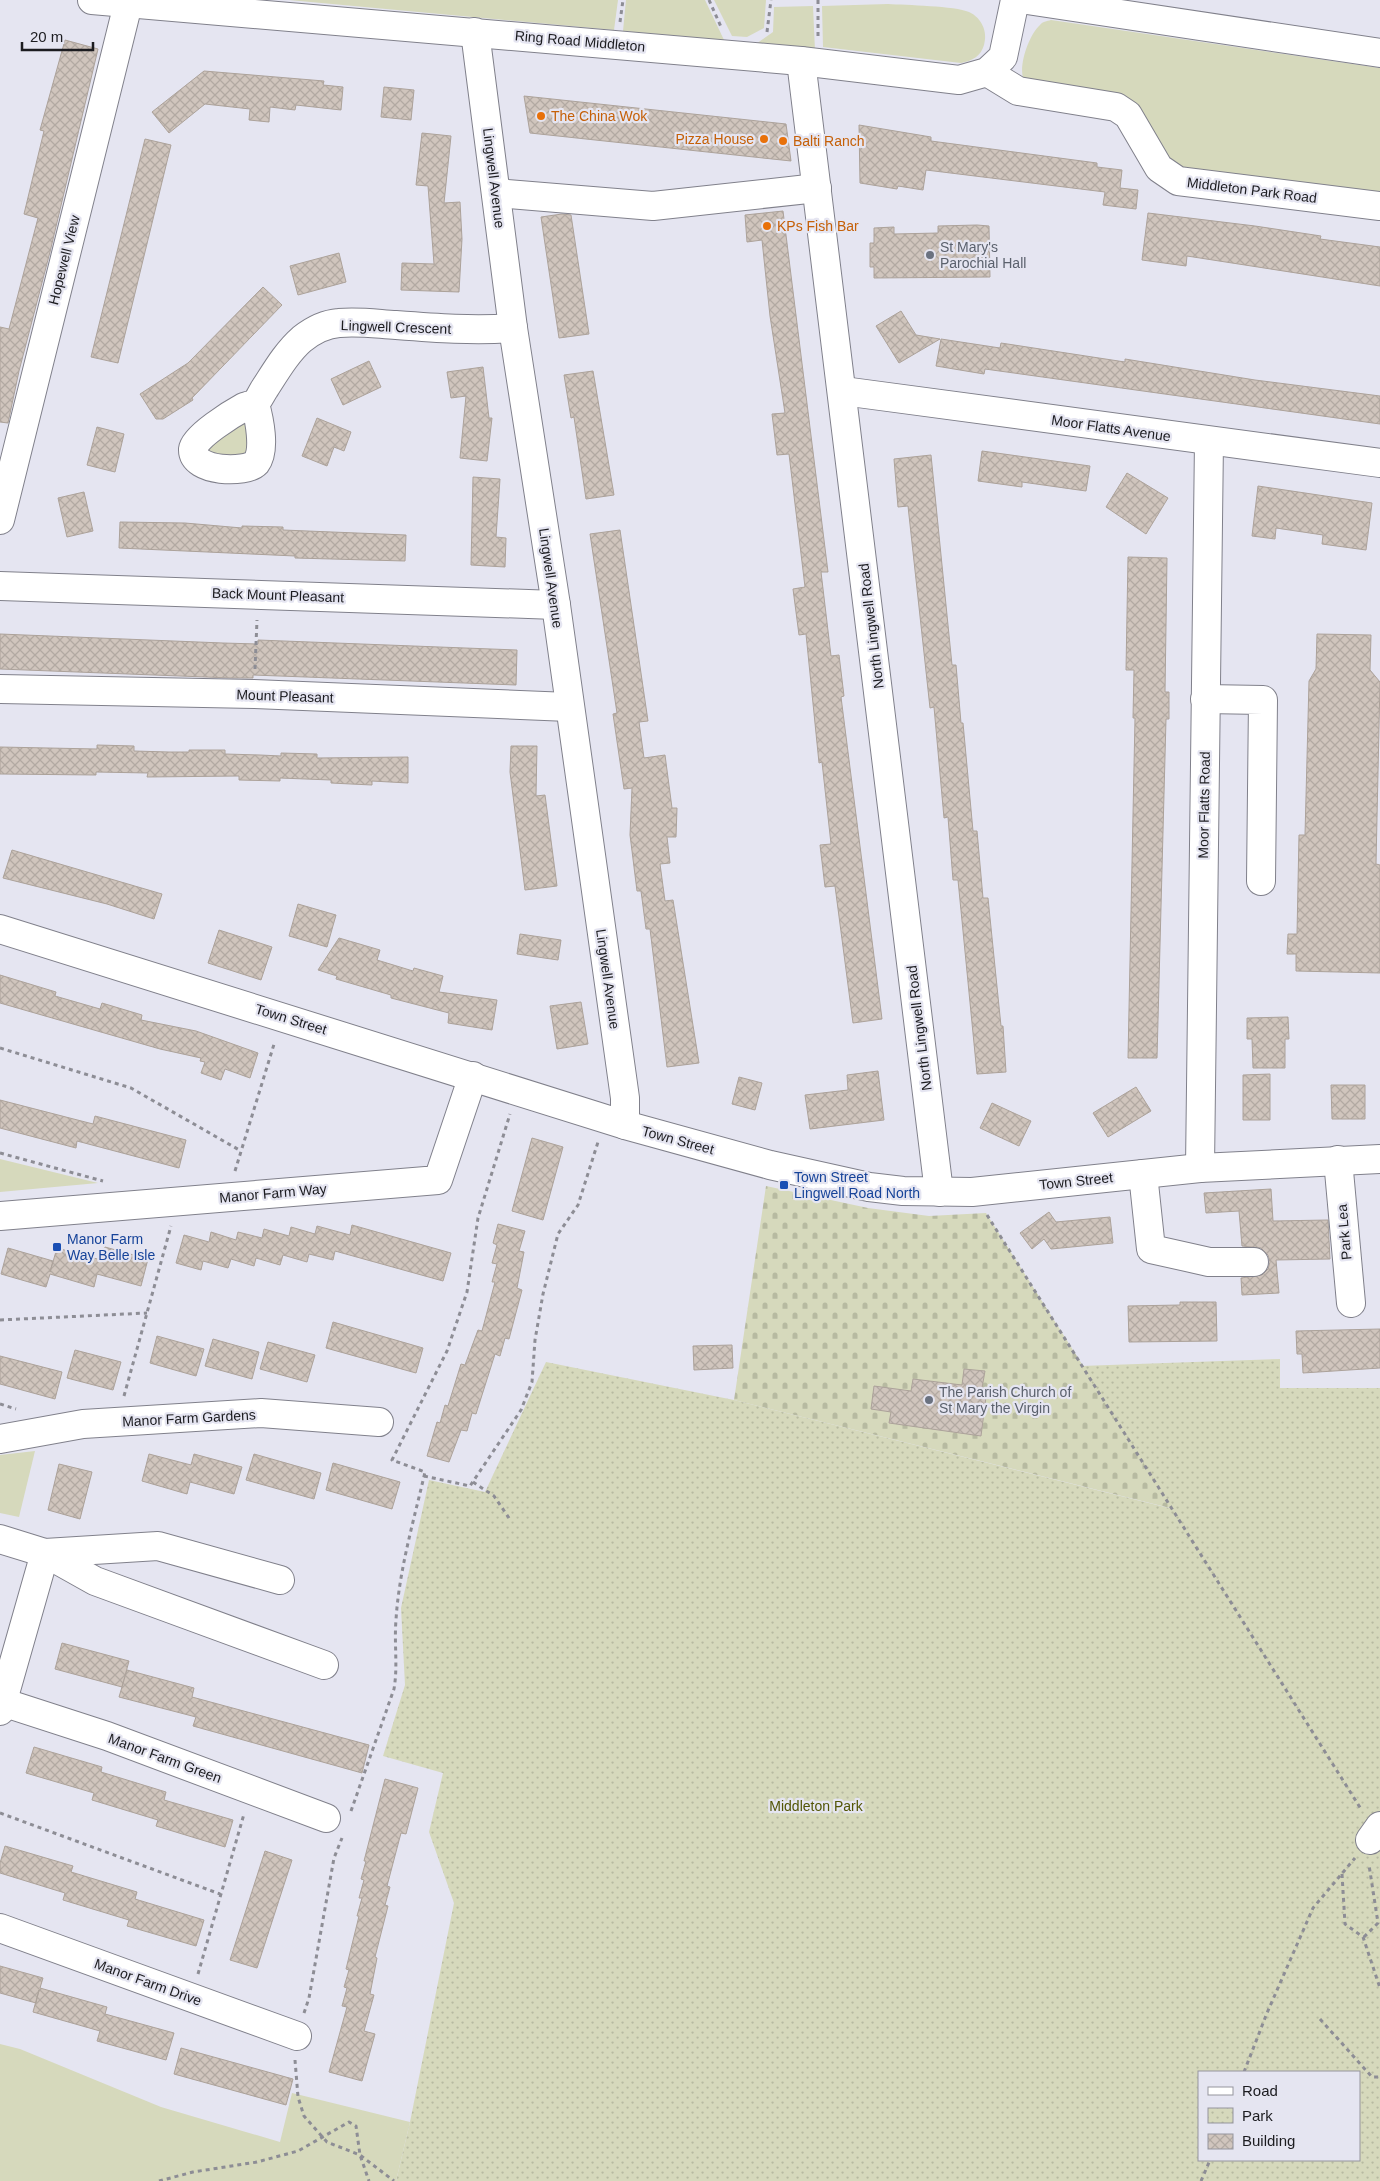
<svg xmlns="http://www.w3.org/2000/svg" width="1380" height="2181" font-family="Helvetica,sans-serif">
  <defs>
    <pattern id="cemetery-stones" width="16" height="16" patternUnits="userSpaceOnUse" patternTransform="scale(1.25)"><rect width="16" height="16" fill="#d6d9bc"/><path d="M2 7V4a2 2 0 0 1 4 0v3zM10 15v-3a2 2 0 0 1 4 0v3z" fill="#b7baa1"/></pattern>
    <pattern id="park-dots" width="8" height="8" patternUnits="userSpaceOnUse" patternTransform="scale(1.25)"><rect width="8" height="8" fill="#d6d9bc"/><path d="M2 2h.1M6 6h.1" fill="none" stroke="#b7baa1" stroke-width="1.8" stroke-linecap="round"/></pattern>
    <pattern id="building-cross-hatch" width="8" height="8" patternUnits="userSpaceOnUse" patternTransform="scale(1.25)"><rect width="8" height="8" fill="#d0c5bd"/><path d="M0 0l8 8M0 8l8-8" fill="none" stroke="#b2a9a2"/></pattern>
  </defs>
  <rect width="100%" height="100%" fill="#e5e5f1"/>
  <g fill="#d6d9bc">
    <path d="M289 0H618L614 30Z"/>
    <path d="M626 0H705L724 40 623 31Z"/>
    <path d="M714 0H766L764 28 747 37 732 36Z"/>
    <path d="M888 4C906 5 955 6 969 12 982 18 988 32 984 45 981 56 972 61 961 63L823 47 822 6Z"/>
    <path d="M813 6 815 51 756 44 773 32 774 7Z"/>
    <path d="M1051 20 1380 68V195L1173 168 1139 110 1023 78C1019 64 1029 35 1040 25 1042 22 1047 21 1051 20Z"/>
    <path d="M248 420 251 452 238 459 207 452 210 442Z"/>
    <path d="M0 1159 98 1183 0 1192Z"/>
    <path d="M35 1451 19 1517 0 1513V1455Z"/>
    <path d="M0 2044 20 2049 161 2107 280 2142 292 2093 410 2122 396 2181H0Z"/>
  </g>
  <path fill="url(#cemetery-stones)" d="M766 1186 868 1208 929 1216 986 1213 1174 1509 734 1400Z"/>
  <path fill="url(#park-dots)" fill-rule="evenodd" d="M1280 1359V1388H1380V2181H396L410 2122 454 1903 429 1832 443 1773 383 1756 405 1685 401 1608 429 1480 485 1492 546 1362 734 1400 1173 1509 1081 1366ZM1199 2072H1359V2160H1199Z"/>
  <g fill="url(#building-cross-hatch)" stroke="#aca29a">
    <path d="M65 40 98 49 50 252 19 371 8 423 0 422V327L9 329 38 218 24 214 44 131 40 130Z"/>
    <path d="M204 71 324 81 323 85 343 87 341 110 296 105 295 110 270 107 269 122 249 120 250 109 205 104 169 133 152 112Z"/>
    <path d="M384 87 414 90 411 120 381 117Z"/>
    <path d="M524 96 786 124 791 161 530 133Z"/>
    <path d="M859 125 931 137V141L1097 163V167L1122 170 1120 188 1138 190 1136 209 1103 205 1105 192 926 170 923 190 898 186 897 189 860 183Z"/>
    <path d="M422 133 451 136 444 203 460 202 462 239 459 292 401 290 402 263 434 264 428 186 416 185Z"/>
    <path d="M145 139 171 145 118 363 91 357Z"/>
    <path d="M783 211 828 572H821L831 656 839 655 844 696 841 697 882 1019 853 1023 835 886 825 887 820 845 831 844 822 762 819 763 806 634 799 635 793 589 805 587 789 454 777 455 774 430 772 414 785 413 770 316 762 240 747 242 745 215Z"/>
    <path d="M1148 213 1255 226 1321 236 1320 239 1380 247V286L1187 256 1186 266 1142 260Z"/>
    <path d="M562 214 571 215 589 334 559 338 541 217Z"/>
    <path d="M977 225 989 226 990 277 874 278V267H870V243H874V228L894 227V234L938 233V226Z"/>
    <path d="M339 253 346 282 298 295 290 266Z"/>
    <path d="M263 287 282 305 192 398 193 400 163 419H156L140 394 188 363Z"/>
    <path d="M901 311 916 335 940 339 899 363 876 326Z"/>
    <path d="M941 339 1000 348 1001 343 1125 362V359L1255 380 1380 396V424L985 369 984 374 936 366Z"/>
    <path d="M369 361 381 387 343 405 331 379Z"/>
    <path d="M483 367 489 418H492L487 461 460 458 466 396 451 398 447 372Z"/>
    <path d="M593 371 614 495 586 499 574 417 571 418 564 375Z"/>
    <path d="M317 418 351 432 344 451 334 447 327 466 302 456Z"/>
    <path d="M97 427 124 434 115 472 87 465Z"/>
    <path d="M982 451 1090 466 1086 491 1022 482V487L978 481Z"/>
    <path d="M931 455 952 665H956L961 723H963L973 831H977L983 898H988L1001 1026H1003L1006 1072 977 1074 958 880H953L948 817 944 818 934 707 930 708 908 506 898 507 894 459Z"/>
    <path d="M1127 473 1168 498 1146 534 1106 507Z"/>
    <path d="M473 477 500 479 496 537 506 538 505 567 471 565Z"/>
    <path d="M1258 486 1372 503 1366 550 1322 544 1323 535 1276 528 1275 539 1252 536Z"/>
    <path d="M84 492 93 531 67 537 58 498Z"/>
    <path d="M120 522 185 523 242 528V526L283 527V530L406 535 405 561 295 558V556L119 548Z"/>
    <path d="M620 530 648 721 639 722 644 758 665 755 672 808H677L676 837H667L670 863 660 864 665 901 673 900 699 1063 667 1067 650 929H646L641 891H637L630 835 632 788 624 789 613 714 617 713 590 534Z"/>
    <path d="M1128 557 1167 558 1165 692H1169V719H1166L1157 1058H1128L1135 718H1133L1134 670H1126Z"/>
    <path d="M0 634 223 643 258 644V640L517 650 516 685 253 675V678H231L0 669Z"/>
    <path d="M1317 634 1371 635 1370 670 1380 682 1376 864 1380 865V973L1296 971V954H1287L1288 934H1297L1299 835H1305L1309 681 1316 669Z"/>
    <path d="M97 745 134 746V751L169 752H189V750H225V754L260 755 281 756V753L317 754V758L408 757V783L372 781V785L351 784 331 783V780L280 778V781L239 780V776L147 777 148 773 96 772V775L0 774V747L97 749Z"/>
    <path d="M511 746H537L536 796 545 795 557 886 525 890 510 772Z"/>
    <path d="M12 850 162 894 154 919 107 904 3 878Z"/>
    <path d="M298 904 336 915 327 947 289 936Z"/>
    <path d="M219 930 272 947 261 980 208 963Z"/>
    <path d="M520 934 561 940 558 960 517 954Z"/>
    <path d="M339 938 380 950 377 960 413 971 414 968 443 976 439 992 497 1000 492 1030 448 1023 449 1013 391 998V995L336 979 337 976 318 970Z"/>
    <path d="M0 975 56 992 55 996 100 1009 102 1003 142 1015 141 1020 196 1031 258 1053 250 1078 225 1069 221 1080 201 1073 205 1062 200 1061 201 1058 160 1049 0 1003Z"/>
    <path d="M581 1002 588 1044 557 1049 550 1006Z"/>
    <path d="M1288 1017 1289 1039H1285V1068H1253L1252 1039H1247V1018Z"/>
    <path d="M878 1071 884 1120 810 1129 805 1095 848 1090 847 1075Z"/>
    <path d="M1270 1074V1120H1243V1075Z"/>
    <path d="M739 1077 762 1083 755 1110 732 1104Z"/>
    <path d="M1331 1085H1365V1119H1332Z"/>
    <path d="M1136 1087 1151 1111 1108 1137 1093 1113Z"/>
    <path d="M0 1100 93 1124 95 1116 186 1140 179 1168 77 1141 76 1148 0 1128Z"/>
    <path d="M992 1103 1031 1121 1019 1146 980 1128Z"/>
    <path d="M532 1138 563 1147 543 1220 512 1211Z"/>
    <path d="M1271 1189 1273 1221 1328 1220 1330 1259 1276 1260 1279 1293 1242 1295 1241 1278 1262 1275 1268 1269 1270 1262 1268 1255 1261 1248 1242 1246 1239 1211 1206 1213 1204 1193Z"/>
    <path d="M1049 1212 1056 1222 1110 1217 1113 1243 1051 1249 1044 1239 1032 1249 1020 1233Z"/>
    <path d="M498 1224 525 1231 519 1251 524 1252 517 1288 522 1290 509 1339 505 1338 500 1356 495 1354 476 1414 472 1413 467 1431 461 1430 449 1462 427 1456 437 1422 440 1423 445 1405 448 1406 461 1364 465 1365 478 1330 482 1331 495 1282H492L497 1264 492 1263 497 1245 493 1243Z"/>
    <path d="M352 1225 451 1253 443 1281 335 1251 333 1260 309 1254 307 1262 283 1255 280 1265 256 1258 254 1266 231 1259 228 1268 203 1261 201 1270 176 1263 184 1235 209 1242 211 1232 236 1240 238 1232 262 1238 264 1229 289 1236 291 1227 315 1234 317 1226 350 1235Z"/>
    <path d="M105 1247 148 1259 141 1286 97 1274 94 1287 50 1274 46 1287 1 1274 8 1248 53 1261 50 1272 57 1248 101 1260Z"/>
    <path d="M1180 1302H1216L1217 1341 1129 1342 1128 1306 1180 1305Z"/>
    <path d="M333 1322 423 1348 416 1373 326 1348Z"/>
    <path d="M1380 1329V1368L1303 1373 1302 1354H1297L1296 1331Z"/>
    <path d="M157 1336 204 1349 196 1376 150 1363Z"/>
    <path d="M213 1339 259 1352 252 1379 205 1366Z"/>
    <path d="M268 1342 315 1355 307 1382 260 1369Z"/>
    <path d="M732 1345 733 1368 694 1370 693 1346Z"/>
    <path d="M75 1350 121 1362 113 1390 67 1378Z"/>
    <path d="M0 1356 62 1372 55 1399 0 1384Z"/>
    <path d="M964 1369 985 1371 982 1388 987 1389 981 1436 889 1423 891 1412 871 1409 874 1386 911 1391 913 1379 962 1385Z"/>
    <path d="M149 1454 191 1465 194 1454 242 1467 234 1494 190 1482 187 1494 142 1481Z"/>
    <path d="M254 1454 321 1473 314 1499 246 1480Z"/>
    <path d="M333 1463 400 1482 392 1509 326 1490Z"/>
    <path d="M59 1464 92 1472 80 1519 48 1510Z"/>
    <path d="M62 1643 129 1661 122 1687 55 1669Z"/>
    <path d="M127 1670 194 1688 192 1697 369 1745 362 1773 193 1726 196 1717 119 1697Z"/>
    <path d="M34 1747 102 1767 101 1772 166 1792 164 1800 233 1820 225 1847 156 1826 158 1820 92 1800 94 1793 26 1773Z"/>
    <path d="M385 1779 418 1788 406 1834 401 1833 387 1886 390 1887 385 1905 388 1906 375 1957 377 1958 370 1994 374 1995 364 2031 375 2034 362 2081 329 2072 347 2007 342 2006 347 1988 344 1987 349 1970 346 1969 359 1916H357L362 1898H359L364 1880 361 1879 366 1861H364Z"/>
    <path d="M5 1846 73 1866 71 1872 137 1892 135 1899 204 1920 196 1946 127 1926 129 1920 63 1900 65 1893 0 1873V1863Z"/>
    <path d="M265 1851 292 1860 257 1968 230 1960Z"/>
    <path d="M0 1966 43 1978 40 1988 107 2007 105 2014 174 2033 166 2060 97 2041 100 2031 33 2012 39 1990 36 2003 0 1993Z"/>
    <path d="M181 2048 293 2079 286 2105 174 2074Z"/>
  </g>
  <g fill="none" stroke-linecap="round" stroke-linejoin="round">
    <defs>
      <g id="minor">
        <path d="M92 0 801 61 959 80 987 72 1003 57 1015 0"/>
        <path d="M1027 0 1380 53"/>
        <path d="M475 32 513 328 556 605 625 1098V1125"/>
        <path d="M801 61 939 1192"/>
        <path d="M987 72 1018 91 1116 107 1128 115 1159 168 1178 181 1380 206"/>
        <path d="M496 193 653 206 817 188"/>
        <path d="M843 391 1380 463"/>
        <path d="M255 404C259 418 266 450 256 463 247 473 192 473 193 449 194 437 233 413 244 407 247 406 252 405 255 403 259 400 262 392 265 388 276 371 287 352 302 339 312 331 326 324 339 323 358 321 378 324 396 325 435 328 474 331 513 328"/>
        <path d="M0 520 129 0"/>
        <path d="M0 586 556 605"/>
        <path d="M0 689 254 694 569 707"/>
        <path d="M1205 699 1263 700 1261 881"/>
        <path d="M0 929 625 1125 770 1165 869 1187 903 1191 972 1192 1200 1168 1380 1159"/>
        <path d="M1338 1160 1351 1303"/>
        <path d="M1200 1168 1209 441"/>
        <path d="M1143 1174 1151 1249 1209 1262H1254"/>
        <path d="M0 1216 438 1180 473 1076"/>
        <path d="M0 1439 83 1424 261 1413 379 1422"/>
        <path d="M0 1539 45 1553 95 1581 324 1665"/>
        <path d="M45 1553 158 1546 280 1580"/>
        <path d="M2 1702 107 1736 326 1818"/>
        <path d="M0 1711 45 1553"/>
        <path d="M1370 1840 1380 1826"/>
        <path d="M0 1928 297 2036"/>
      </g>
    </defs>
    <use href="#minor" stroke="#80808b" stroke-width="30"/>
    <g stroke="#8d8d95" stroke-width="3" stroke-dasharray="4 4" stroke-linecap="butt">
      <path d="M709 0 722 29"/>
      <path d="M818 0V37"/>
      <path d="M620 22 623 0"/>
      <path d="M767 32 771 0"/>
      <path d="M255 669 257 620"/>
      <path d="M0 1048 131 1088 241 1151"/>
      <path d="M0 1153 103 1181"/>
      <path d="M235 1171 275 1041"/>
      <path d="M987 1215 1361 1809"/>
      <path d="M0 1320 147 1313"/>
      <path d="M124 1396 171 1226"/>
      <path d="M0 1404 16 1409"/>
      <path d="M424 1476 470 1486 521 1410 532 1382 535 1340 543 1294 558 1234 578 1205 598 1142"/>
      <path d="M473 1482 494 1496 509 1518"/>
      <path d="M351 1811 394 1689C398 1666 394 1643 396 1620 399 1570 414 1520 425 1472L392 1460 447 1351 467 1292 478 1218 510 1114"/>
      <path d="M0 1813 220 1894"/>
      <path d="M1342 1874 1345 1924 1363 1937 1380 1988"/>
      <path d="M1364 1937 1378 1923 1369 1865"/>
      <path d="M198 1974 244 1814"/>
      <path d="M304 2013 309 1998 334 1858 342 1838"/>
      <path d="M1320 2019 1372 2077H1380"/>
      <path d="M295 2060 298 2097 304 2116 327 2142 360 2155 394 2181"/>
      <path d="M1244 2072 1267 2013 1313 1908 1355 1858"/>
      <path d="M159 2181 193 2172 257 2162 298 2151 349 2122 356 2126 360 2155 369 2181"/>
      <path d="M1201 2181 1210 2160"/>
    </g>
    <use href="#minor" stroke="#fff" stroke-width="28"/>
  </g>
  <g fill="#e8710a" stroke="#e5e5f1" stroke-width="2">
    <circle cx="541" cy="116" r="5"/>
    <circle cx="764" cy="139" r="5"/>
    <circle cx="783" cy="141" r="5"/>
    <circle cx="767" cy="226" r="5"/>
  </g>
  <g fill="#6b7280" stroke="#e5e5f1" stroke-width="2">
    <circle cx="930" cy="255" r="5"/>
    <circle cx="929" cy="1400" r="5"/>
  </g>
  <g fill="#1a4fb4" stroke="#e5e5f1" stroke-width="2">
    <rect x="779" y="1180" width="10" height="10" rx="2.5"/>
    <rect x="52" y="1242" width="10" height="10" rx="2.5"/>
  </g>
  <g text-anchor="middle" stroke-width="4.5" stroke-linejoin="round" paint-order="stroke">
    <g font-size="14" fill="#1c1c20" stroke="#e5e5f1">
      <text transform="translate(580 41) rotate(5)" y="5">Ring Road Middleton</text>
      <text transform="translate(494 178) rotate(83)" y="5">Lingwell Avenue</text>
      <text transform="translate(1252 190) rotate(7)" y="5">Middleton Park Road</text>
      <text transform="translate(64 260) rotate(-76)" y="5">Hopewell View</text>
      <text transform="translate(396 327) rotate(2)" y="5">Lingwell Crescent</text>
      <text transform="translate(1111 428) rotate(8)" y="5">Moor Flatts Avenue</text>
      <text transform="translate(551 578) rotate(82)" y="5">Lingwell Avenue</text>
      <text transform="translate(278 595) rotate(2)" y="5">Back Mount Pleasant</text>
      <text transform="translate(871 626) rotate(-97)" y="5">North Lingwell Road</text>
      <text transform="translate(285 696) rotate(2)" y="5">Mount Pleasant</text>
      <text transform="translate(1204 805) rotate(-89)" y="5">Moor Flatts Road</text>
      <text transform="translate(608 979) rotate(82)" y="5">Lingwell Avenue</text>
      <text transform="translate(291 1019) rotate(17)" y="5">Town Street</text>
      <text transform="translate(919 1028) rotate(-97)" y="5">North Lingwell Road</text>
      <text transform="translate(678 1140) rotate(15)" y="5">Town Street</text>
      <text transform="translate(1076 1181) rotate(-6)" y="5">Town Street</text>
      <text transform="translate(273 1193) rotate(-5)" y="5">Manor Farm Way</text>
      <text transform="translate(1344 1232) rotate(-95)" y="5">Park Lea</text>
      <text transform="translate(189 1418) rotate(-3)" y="5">Manor Farm Gardens</text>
      <text transform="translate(165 1758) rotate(20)" y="5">Manor Farm Green</text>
      <text transform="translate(148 1982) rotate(20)" y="5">Manor Farm Drive</text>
    </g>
    <g font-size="14" fill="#c56008" stroke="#e5e5f1" text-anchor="start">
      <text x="551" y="121">The China Wok</text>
      <text x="754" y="144" text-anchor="end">Pizza House</text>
      <text x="793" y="146">Balti Ranch</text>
      <text x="777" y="231">KPs Fish Bar</text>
    </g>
    <g font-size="14" fill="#5b616d" stroke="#e5e5f1" text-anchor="start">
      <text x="940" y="252">St Mary's<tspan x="940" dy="16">Parochial Hall</tspan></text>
      <text x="939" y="1397">The Parish Church of<tspan x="939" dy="16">St Mary the Virgin</tspan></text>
    </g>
    <g font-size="14" fill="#164399" stroke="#e5e5f1" text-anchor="start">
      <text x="794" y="1182">Town Street<tspan x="794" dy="16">Lingwell Road North</tspan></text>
      <text x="67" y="1244">Manor Farm<tspan x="67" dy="16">Way Belle Isle</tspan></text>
    </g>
    <g font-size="14" fill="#535606" stroke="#e5e5f1">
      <text x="816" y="1811">Middleton Park</text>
    </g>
  </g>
  <rect x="1198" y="2071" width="162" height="90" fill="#e5e5f1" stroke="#95959d"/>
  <rect x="1208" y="2087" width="25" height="8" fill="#ffffff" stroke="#95959d"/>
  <text x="1242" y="2096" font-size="15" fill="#1c1c20">Road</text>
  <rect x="1208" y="2108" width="25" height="15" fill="url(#park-dots)" stroke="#95959d"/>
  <text x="1242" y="2121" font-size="15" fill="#1c1c20">Park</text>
  <rect x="1208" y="2134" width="25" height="15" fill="url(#building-cross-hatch)" stroke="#95959d"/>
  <text x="1242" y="2146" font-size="15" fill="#1c1c20">Building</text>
  <path d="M22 42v8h71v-8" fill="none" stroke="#1c1c20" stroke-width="2.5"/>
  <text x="30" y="42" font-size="15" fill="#1c1c20" stroke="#e5e5f1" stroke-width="4" paint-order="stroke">20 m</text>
</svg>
